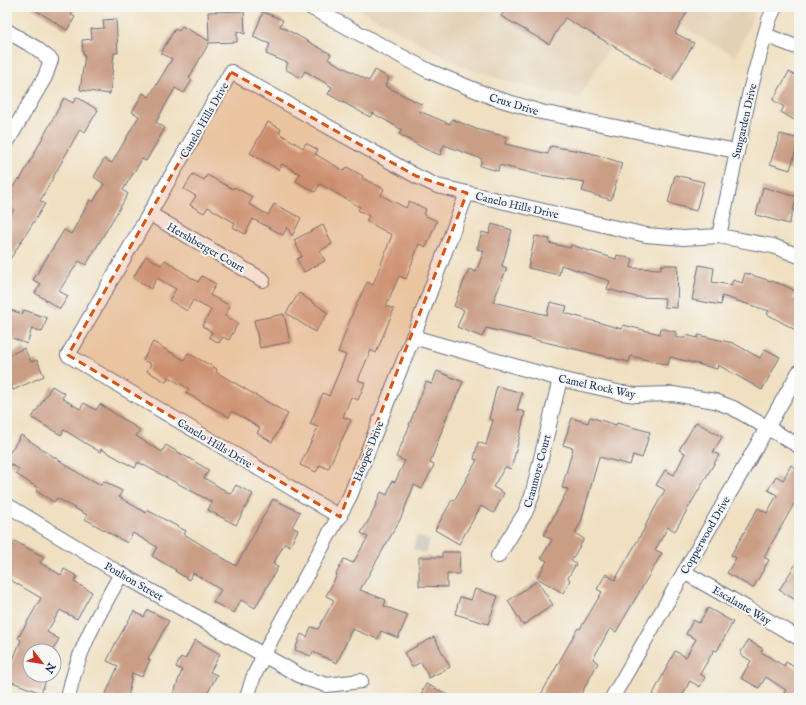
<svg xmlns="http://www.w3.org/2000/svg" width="806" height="705" font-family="'IM FELL English',serif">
  <rect width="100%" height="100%" fill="#f6f6f2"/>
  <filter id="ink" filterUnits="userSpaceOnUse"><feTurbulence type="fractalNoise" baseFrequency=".025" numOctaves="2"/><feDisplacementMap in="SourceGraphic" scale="8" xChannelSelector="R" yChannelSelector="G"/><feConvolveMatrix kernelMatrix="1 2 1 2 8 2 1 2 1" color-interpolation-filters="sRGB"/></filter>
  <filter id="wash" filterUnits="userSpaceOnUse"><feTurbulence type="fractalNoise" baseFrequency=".012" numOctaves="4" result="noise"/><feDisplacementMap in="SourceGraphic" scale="16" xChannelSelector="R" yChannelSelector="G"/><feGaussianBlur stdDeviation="0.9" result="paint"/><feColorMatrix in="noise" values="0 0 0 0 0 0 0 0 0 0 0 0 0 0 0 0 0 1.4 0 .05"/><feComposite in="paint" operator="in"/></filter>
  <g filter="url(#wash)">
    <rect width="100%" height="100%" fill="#f0e0c1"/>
    <g fill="#e3d1b6">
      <path d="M355 7H633L579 98 512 83 461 66Z"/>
      <path d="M648 7H757L736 57Z"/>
    </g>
    <path fill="#cbc3b8" d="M416 536 430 540 426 553 413 550Z"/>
    <g id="blocks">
      <g fill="#ca9d85">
        <path d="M31 7H76L71 15 75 17 67 30Z"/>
        <path d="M507 7H690L675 33 694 43 672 80 565 18 549 44 501 16Z"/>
        <path d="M244 11 245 34 237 31V42L209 43 189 78 192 80 184 93 175 88 156 122 165 128 146 161 142 159 123 190 128 194 86 265 79 261 59 291 68 296 60 309 35 293 41 284 33 280 64 230 71 234 90 200 93 202 104 184 94 177 104 159 112 163 139 116 132 112 143 93 149 97 172 59 161 53 175 29 179 31 182 26 209 41 208 12Z"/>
        <path d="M263 12 283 20 280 26 331 54 328 59 369 81 375 70 389 78 385 86 423 105 419 111 450 124 452 119 476 129 507 137 505 144 548 154 550 146 591 153 622 163 611 200 582 191 585 182 540 175 499 165 498 171 480 166 482 159 444 145 440 155 425 149 399 134 402 130 373 113 370 117 328 94 332 87 305 71 301 78 285 69 288 63 266 54 270 44 253 37Z"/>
        <path d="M116 19 118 53H114L110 94 80 90 85 55H83L82 40 92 39 91 29 104 28 103 20Z"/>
        <path d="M789 72 799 77V123L781 112 784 107 773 100Z"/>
        <path d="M77 97 98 110 85 132 80 129 40 201 45 204 7 264V220L14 209 9 205 13 198 8 195 18 179 20 180 64 98 73 103Z"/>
        <path d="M268 122 281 129 279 133 303 148 306 143 318 150 315 154 344 171 347 167 363 176 362 178 384 189 381 195 406 208 409 201 426 209 424 215 437 221 426 247 419 244 406 279 399 276 386 306 394 309 376 353 371 350 358 380 365 383 358 400 351 397 343 417 351 420 328 469 320 465 316 472 300 465 318 427 310 424 323 393 329 396 346 355 338 352 353 312 367 282 373 285 392 235 366 221 369 216 358 210 360 207 320 184 315 192 296 181 300 174 282 164 279 170 250 153Z"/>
        <path d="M780 134 799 139 790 170 770 164Z"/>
        <path d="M193 174 204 180 207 175 233 189 234 187 253 197 249 204 268 215 274 204 301 218 292 236 287 227 283 235 253 219 245 234 233 227 235 223 208 207 204 213 190 205 196 196 184 189Z"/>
        <path d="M675 175 704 182 696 211 668 203Z"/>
        <path d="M763 187 797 197 789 224 756 215Z"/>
        <path d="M492 224 512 230 502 266 507 268 493 302 547 315 550 302 567 306 565 313 622 329 623 325 660 334 661 328 676 332V338H685L686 335 698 338V335L733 343 760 358 765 349 780 357 762 390 718 365 717 369 670 357 668 365 631 356 629 362 486 328 482 337 457 327 464 310 454 306 469 269 476 272 484 251 477 249 482 232 489 234Z"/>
        <path d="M323 225 332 244 320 251 325 261 304 272 297 259 302 256 294 240Z"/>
        <path d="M535 236 550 239 549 243 570 248 571 245 616 259 617 255 633 259 631 268 661 269V265H678L677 308 664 307 665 298 637 297 607 289 610 281 561 265 559 275 528 268Z"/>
        <path d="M146 256 161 265 165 260 198 282 202 276 216 284 210 295 230 306 225 316 238 323 229 340 223 337 219 343 209 337 212 332 202 326 211 310 193 300 187 311 169 300 176 289 157 278 151 289 133 278Z"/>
        <path d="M699 265 714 268 712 282 731 285 733 280 742 283 745 273 784 285 797 292 793 299 799 302V332L767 314 769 311 722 296 721 305 692 300Z"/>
        <path d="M299 293 328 313 315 332 286 313Z"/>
        <path d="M11 310 22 314 24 310 47 318 42 332 32 328 27 344 7 336V320Z"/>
        <path d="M284 314 290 342 260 348 254 320Z"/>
        <path d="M153 342 184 360 188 353 217 369 216 372 288 414 272 442 257 433 260 428 232 411 229 417 186 393 189 389 168 377 166 382 147 371 151 364 143 360Z"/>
        <path d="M24 348 31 362 37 360 44 376 13 390 7 379V356Z"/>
        <path d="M437 371 463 382 450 411H449L430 463 434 465 422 489 414 485 401 518 360 590 386 600 384 606 408 615 398 638 381 631 378 639 352 629 337 663 313 652 311 656 295 650 301 634 307 637 311 627 318 629 334 600 326 596 337 575 336 574 344 559 353 563 368 537 361 533 371 516 381 492 387 495 392 481 395 482 405 461 396 457 410 425H409L426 382 432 384Z"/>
        <path d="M52 386 65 394 62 398 80 409 84 403 96 410 100 404 140 430 136 436 162 452 166 445 209 470 204 478 231 494 236 485 253 494 236 525 208 510 212 502 138 462 135 468 101 449 100 452 64 430 61 435 32 418Z"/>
        <path d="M497 386 522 393 517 410 525 412 520 435 511 469 505 467 493 487 504 493 494 513 481 506 459 544 435 530 452 500 454 501 477 460 474 459 478 442 486 445 493 420 489 419Z"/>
        <path d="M590 417 616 425 617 423 650 432 642 458 633 455 630 465 599 457 581 522 575 533 584 539 571 561 576 564 568 578 570 580 563 593 537 578 547 561 541 558 552 540 544 535 568 489 562 488 573 448 563 445 572 418 588 423Z"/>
        <path d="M696 422 722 437 713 452 719 455 675 531 668 527 655 550 662 553 616 632 610 628 593 659 598 663 579 698H539L578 628 580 629 602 592 597 589 606 574 615 580 646 526H645L665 490 656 485 665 470 674 475 685 453 679 450Z"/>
        <path d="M21 435 89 480 90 479 101 485 104 481 122 491 119 497 146 513 147 510 186 531 184 534 236 566 273 499 300 512 292 527 298 530 290 546 285 543 273 564 278 567 255 608 241 600 234 613 213 602 221 590 193 573 189 580 175 571 176 570 152 556 157 547 133 533 127 543 85 519 87 515 57 498 54 502 36 491 38 488 16 474 19 469 7 462V457Z"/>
        <path d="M791 465 799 470V507L794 504 764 557 769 560 753 588 727 573 736 558 731 555 758 508 767 513 777 495 768 490 776 476 783 480Z"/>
        <path d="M7 537 44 557 40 563 61 575 64 569 77 576 74 582 92 592 77 619 60 610 47 632 59 639 52 651H30V675H48L41 693 7 680V675L21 640 18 638 41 598 7 578Z"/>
        <path d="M442 552H460L459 574H447V587L419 586V557H442Z"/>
        <path d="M799 559V602L779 590Z"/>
        <path d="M537 581 553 605 523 625 508 601Z"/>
        <path d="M475 589 498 596 488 624 455 614 460 597 471 600Z"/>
        <path d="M708 608 733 622 717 651 714 650 700 674 705 677 700 687 690 681 681 698H651L675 651 686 657 696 639 686 634 693 620 699 623Z"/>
        <path d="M148 610 169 621 148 659 150 660 142 677 132 673 128 698H104L118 666 107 661 115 644 134 611 144 617Z"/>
        <path d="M434 637 450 667 429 678 421 662 412 667 404 653Z"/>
        <path d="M195 640 220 654 210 672 217 675 205 698H172L182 670 176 667 181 657 185 659Z"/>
        <path d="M748 640 763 649 761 652 784 666 786 662 799 670V698H781L786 690 766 677 759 688 741 678 751 661 740 654Z"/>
        <path d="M426 684 455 698H419Z"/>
      </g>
    </g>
  </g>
  <g filter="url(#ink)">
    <use href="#blocks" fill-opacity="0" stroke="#666d81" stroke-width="1"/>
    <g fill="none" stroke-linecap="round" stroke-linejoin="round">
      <defs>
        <g id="minor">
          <path d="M310 7 429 71 492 97 541 112 736 151"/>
          <path d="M7 31 36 48 51 60 45 77 7 142"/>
          <path d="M765 35 799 48"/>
          <path d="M150 214 263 280"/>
          <path d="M719 236 750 91 769 20 775 7"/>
          <path d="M413 337 560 379 622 393 636 395 673 394 715 401 733 408 799 446"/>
          <path d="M7 505 121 574 304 678 327 685 361 681"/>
          <path d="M340 517 68 355 231 72 416 176 437 186 646 235 683 238 719 236 773 246 799 256"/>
          <path d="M498 556 525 513 532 496 560 379"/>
          <path d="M684 572 799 638"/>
          <path d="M68 698C77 651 98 615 121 574"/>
          <path d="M247 698 253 678 271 640 350 496 413 337 467 193"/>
          <path d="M612 698 799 372"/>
        </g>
      </defs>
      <use href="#minor" stroke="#666d81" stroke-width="16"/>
      <use href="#minor" stroke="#fff" stroke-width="14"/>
    </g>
  </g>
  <path fill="#d45514" fill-opacity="0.2" stroke="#d45514" stroke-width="3" stroke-dasharray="8 5" stroke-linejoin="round" d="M231 72 416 176 467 193 340 517 68 355Z"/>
  <g text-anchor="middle" stroke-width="4" stroke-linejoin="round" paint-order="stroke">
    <g font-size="11" fill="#1b2f5e" stroke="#f6f6f2">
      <text transform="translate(514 104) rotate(17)" y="4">Crux Drive</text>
      <text transform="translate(204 120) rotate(-60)" y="4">Canelo Hills Drive</text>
      <text transform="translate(744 121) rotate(-77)" y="4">Sungarden Drive</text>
      <text transform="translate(517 205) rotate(13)" y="4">Canelo Hills Drive</text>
      <text transform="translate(206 247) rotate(30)" y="4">Hershberger Court</text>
      <text transform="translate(597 386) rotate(12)" y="4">Camel Rock Way</text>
      <text transform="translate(215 443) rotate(31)" y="4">Canelo Hills Drive</text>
      <text transform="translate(368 451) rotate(-68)" y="4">Hoopes Drive</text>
      <text transform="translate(537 471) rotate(-75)" y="4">Cranmore Court</text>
      <text transform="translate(705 535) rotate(-60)" y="4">Copperwood Drive</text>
      <text transform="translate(134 581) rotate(30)" y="4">Poulson Street</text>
      <text transform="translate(742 605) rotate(30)" y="4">Escalante Way</text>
    </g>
  </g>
  <rect width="806" height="705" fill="none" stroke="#f6f6f2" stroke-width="24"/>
  <g transform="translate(42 663) rotate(121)"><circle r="19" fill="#f6f6f2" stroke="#9ea6b7"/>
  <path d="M0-3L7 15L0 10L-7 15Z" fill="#c8321e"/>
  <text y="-6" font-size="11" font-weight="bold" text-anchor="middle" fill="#1b2f5e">N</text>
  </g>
</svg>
